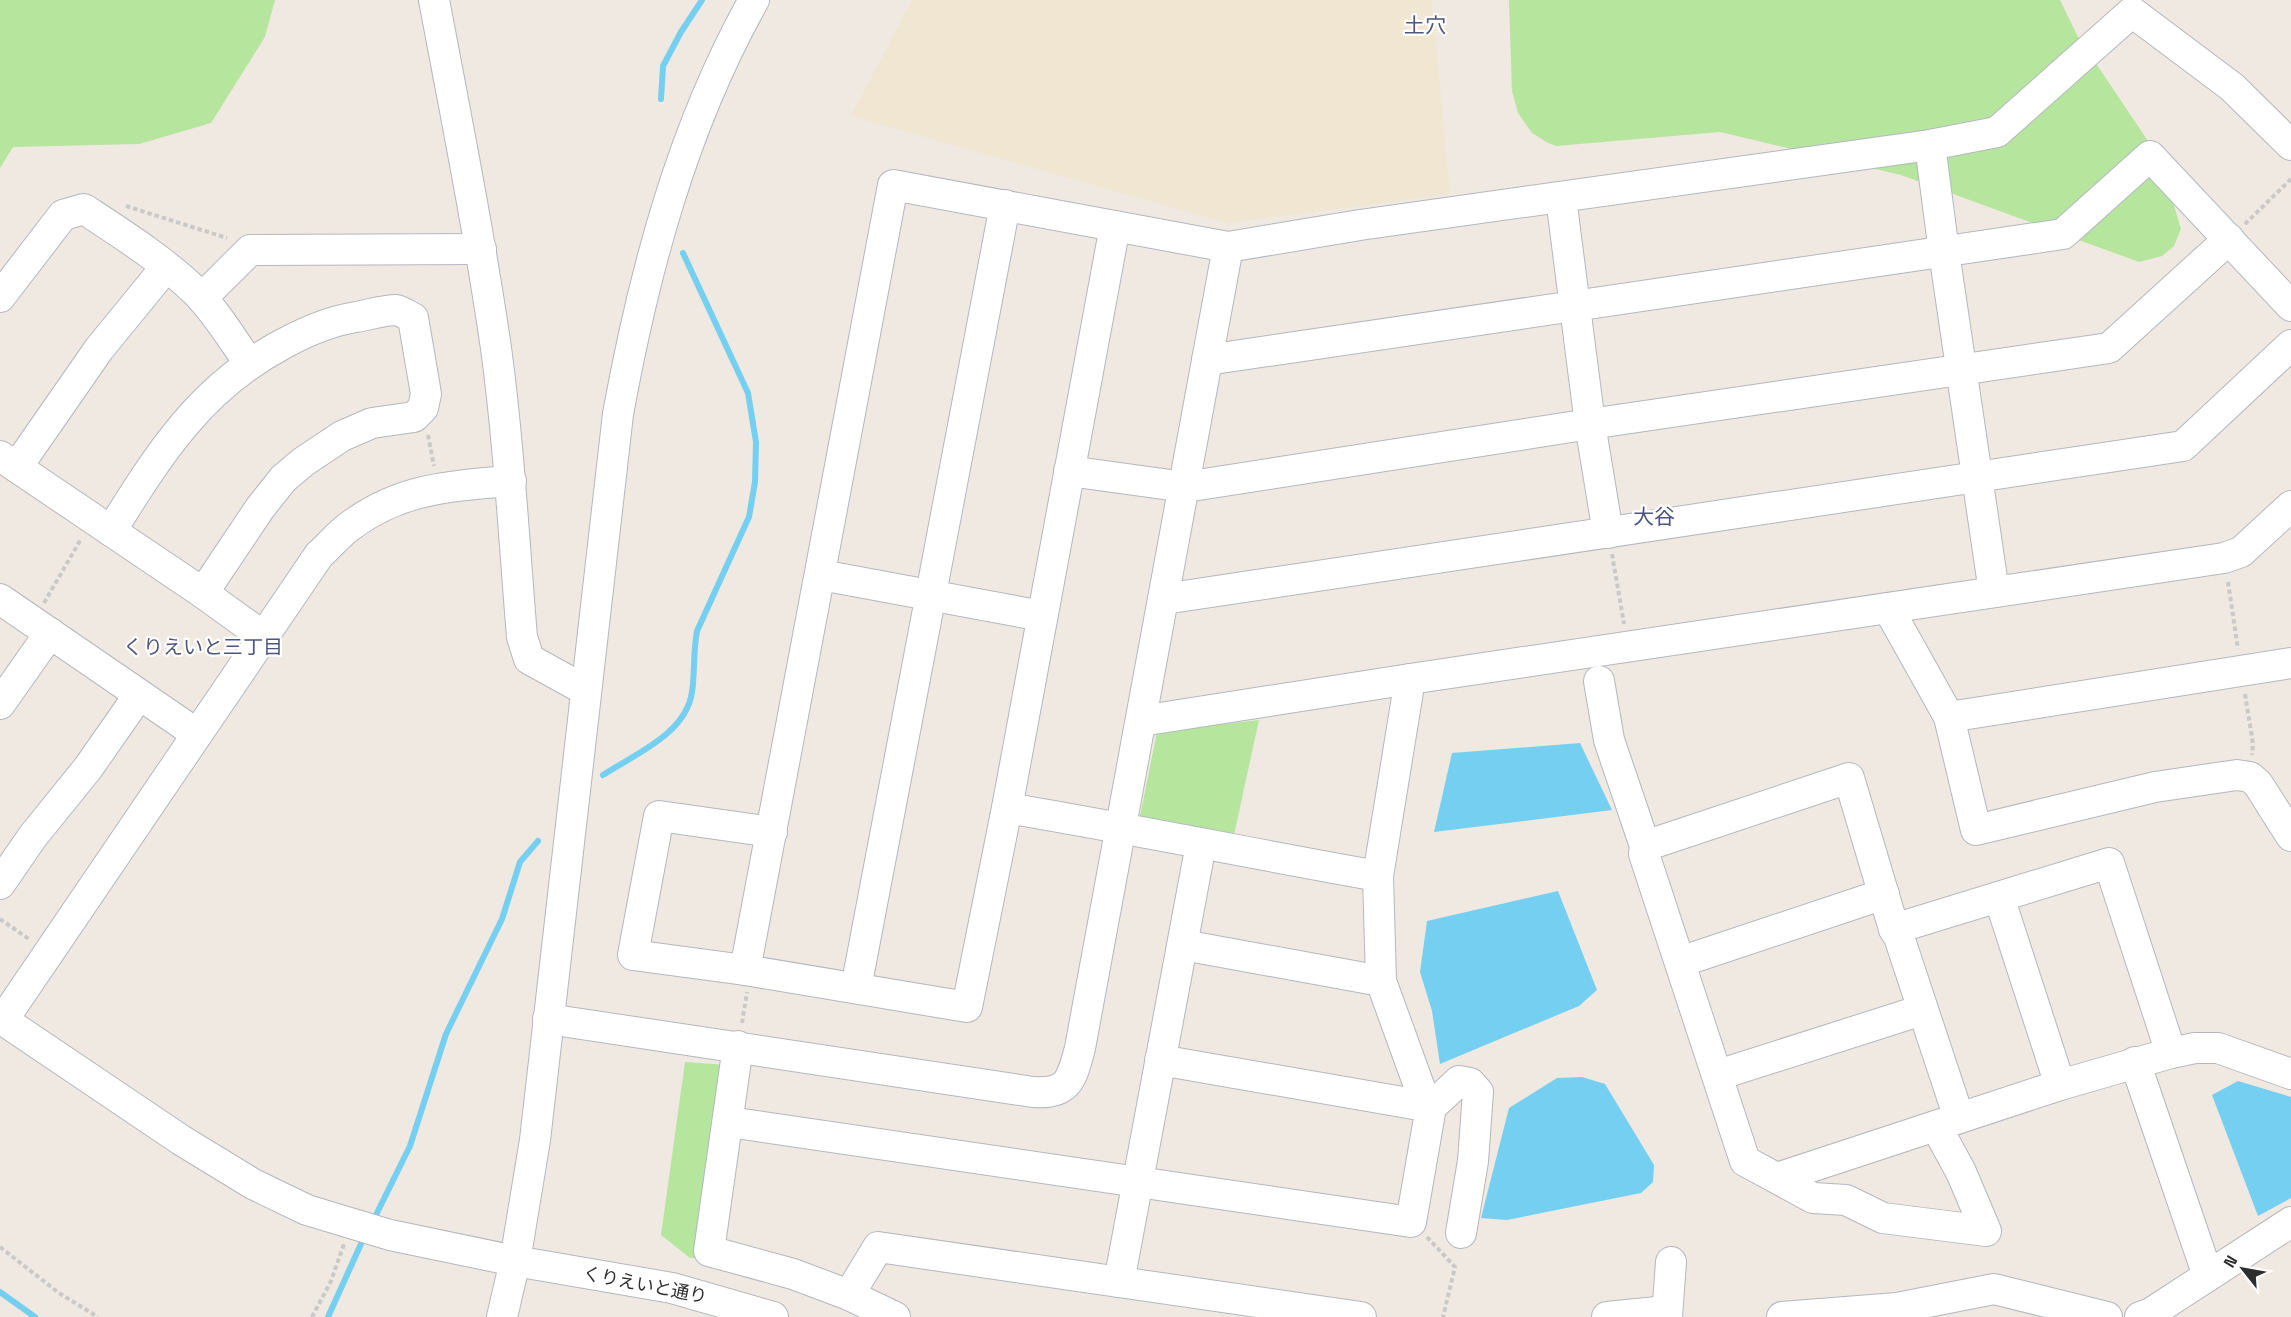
<svg xmlns="http://www.w3.org/2000/svg" width="2291" height="1317" font-family="'Space Grotesk','Noto Sans JP',sans-serif">
  <rect width="100%" height="100%" fill="#efe9e1"/>
  <path fill="#f0e6d1" d="M912 0H1432L1450 194 1227 223 851 116Z"/>
  <g fill="#b6e59e">
    <path d="M0 0H275L265 37 211 123 139 144 13 147 0 168Z"/>
    <path d="M1509 0H2060L2077 35 2160 159 2181 229 2174 246 2162 256 2139 262 1901 175 1720 132 1556 146 1548 143 1532 133 1518 113 1512 91Z"/>
    <path d="M1259 720 1234 835 1139 821 1157 732Z"/>
    <path d="M685 1062 727 1065 701 1258H690L661 1235Z"/>
  </g>
  <g fill="#75cff0">
    <path d="M1580 743 1612 810 1434 832 1452 753Z"/>
    <path d="M1558 891 1597 990 1579 1006 1440 1064 1432 1011 1420 972 1427 921Z"/>
    <path d="M1582 1077 1605 1084 1654 1165 1653 1182 1641 1193 1507 1220 1481 1218 1509 1108 1557 1078Z"/>
    <path d="M2238 1081 2291 1097V1198L2258 1216 2212 1095Z"/>
  </g>
  <g fill="none" stroke-linecap="round" stroke-linejoin="round">
    <g stroke="#75cff0" stroke-width="6">
      <path d="M661 99 663 66 681 32 702 0"/>
      <path d="M603 775C635 754 686 734 692 692 695 672 693 652 697 631L749 517 755 482 756 442 748 393 683 253"/>
      <path d="M373 1221 410 1146 446 1034 502 919 520 862 538 841"/>
      <path d="M0 1292 35 1317"/>
      <path d="M328 1317 365 1235"/>
    </g>
    <defs>
      <g id="minor">
        <path d="M434 0C456 116 479 232 496 348 509 444 514 541 522 637L529 659 585 690"/>
        <path d="M1930 145 1944 252 1994 592"/>
        <path d="M1561 198 1590 424 1608 533"/>
        <path d="M0 297 63 215 84 209C122 234 163 260 196 292 217 313 232 339 249 363"/>
        <path d="M202 298 250 250 481 249"/>
        <path d="M1207 360 2063 234 2150 156 2291 306"/>
        <path d="M0 456 203 593 264 637"/>
        <path d="M17 467 99 349 166 267"/>
        <path d="M1069 471 1185 487 1590 424 2109 348 2229 239"/>
        <path d="M111 531C159 454 200 388 283 344 305 332 330 321 356 317 368 315 384 310 396 310 402 311 408 316 413 318L426 394 423 408 414 417 372 423 342 436 303 462 283 479 260 508 203 593"/>
        <path d="M821 575 1042 616"/>
        <path d="M0 599 197 734"/>
        <path d="M1164 599 2183 446 2291 345"/>
        <path d="M1888 608 1949 717 1976 830 2155 787 2237 775 2250 777 2258 784 2291 836"/>
        <path d="M1599 681 1609 740 1645 846"/>
        <path d="M0 704 50 633"/>
        <path d="M1949 717 2291 663"/>
        <path d="M1141 721 1410 679 2224 558 2241 552 2291 506"/>
        <path d="M1007 808C1131 829 1254 854 1378 876"/>
        <path d="M772 832 659 816 633 955 745 970 967 1007 1007 808 1115 226"/>
        <path d="M0 884 33 836 88 768 139 695"/>
        <path d="M1999 897 2060 1085"/>
        <path d="M1894 929 2109 863 2171 1053"/>
        <path d="M1183 945 1381 981 1378 876 1410 679"/>
        <path d="M1680 962 1884 894"/>
        <path d="M745 970 893 185 1228 247 1360 225 1930 145 1997 132 2132 12 2232 87 2291 145"/>
        <path d="M1381 981 1426 1105"/>
        <path d="M856 988 1005 205"/>
        <path d="M0 1018 181 1140 253 1184 307 1210 390 1235 515 1261 672 1288 773 1317"/>
        <path d="M548 1019 1033 1092C1069 1095 1072 1078 1080 1048L1228 247"/>
        <path d="M3 1020 319 555C329 546 339 534 350 526 401 488 450 486 511 481"/>
        <path d="M738 1046 709 1251 793 1274 849 1295 895 1317"/>
        <path d="M1160 1060 1431 1107"/>
        <path d="M2135 1062 2208 1276"/>
        <path d="M1718 1075 1922 1010"/>
        <path d="M729 1122 1411 1222 1431 1107 1459 1081 1470 1083 1478 1092 1473 1161 1461 1233"/>
        <path d="M1936 1126 1961 1172 1986 1231 1883 1218 1846 1200 1813 1198 1745 1161 1644 854 1645 846 1849 778 1894 929 1899 937 1959 1118"/>
        <path d="M1777 1178 2060 1085 2171 1053 2195 1048H2218L2291 1074"/>
        <path d="M1119 1282 1201 844"/>
        <path d="M849 1295 878 1247 1361 1317"/>
        <path d="M502 1317 515 1261 535 1140 618 414C644 272 682 128 754 0"/>
        <path d="M1607 1317 1667 1311"/>
        <path d="M1667 1317 1671 1262"/>
        <path d="M1782 1317 1897 1308 1994 1289 2107 1317"/>
        <path d="M2140 1317 2151 1313 2291 1222"/>
      </g>
    </defs>
    <use href="#minor" stroke="#b4b7c1" stroke-width="32"/>
    <g stroke="#c9c9c9" stroke-width="4" stroke-dasharray="4.5 3" stroke-linecap="butt">
      <path d="M126 206 227 238"/>
      <path d="M2245 224 2291 179"/>
      <path d="M428 435 434 466"/>
      <path d="M1612 554 1624 624"/>
      <path d="M2228 582 2238 649"/>
      <path d="M44 603 81 539"/>
      <path d="M2245 694 2253 744 2252 755"/>
      <path d="M0 919 29 939"/>
      <path d="M742 1023 747 992"/>
      <path d="M1427 1237 1455 1267 1443 1317"/>
      <path d="M0 1247 59 1293 98 1317"/>
      <path d="M312 1317 331 1281 344 1244"/>
    </g>
    <use href="#minor" stroke="#fff" stroke-width="30"/>
  </g>
  <g text-anchor="middle" stroke-width="4.5" stroke-linejoin="round" paint-order="stroke">
    <g font-size="18" fill="#2e2e2e" stroke="#fff">
      <text transform="translate(645 1285) rotate(11)" y="6">くりえいと通り</text>
    </g>
    <g font-size="20" fill="#4d5680" stroke="#fff">
      <text x="203" y="654">くりえいと三丁目</text>
    </g>
    <g font-size="21" fill="#4d5680" stroke="#fff">
      <text x="1425" y="33">土穴</text>
      <text x="1654" y="524">大谷</text>
    </g>
  </g>
  <g transform="translate(2243 1269) rotate(301)" stroke="#ffffff" stroke-width="4.5" paint-order="stroke">
  <path d="M0-4.5L10 22L0 15L-10 22Z" fill="#2e2e2e"/>
  <text y="-9" font-size="16" font-weight="bold" text-anchor="middle" fill="#2e2e2e">N</text>
  </g>
</svg>
